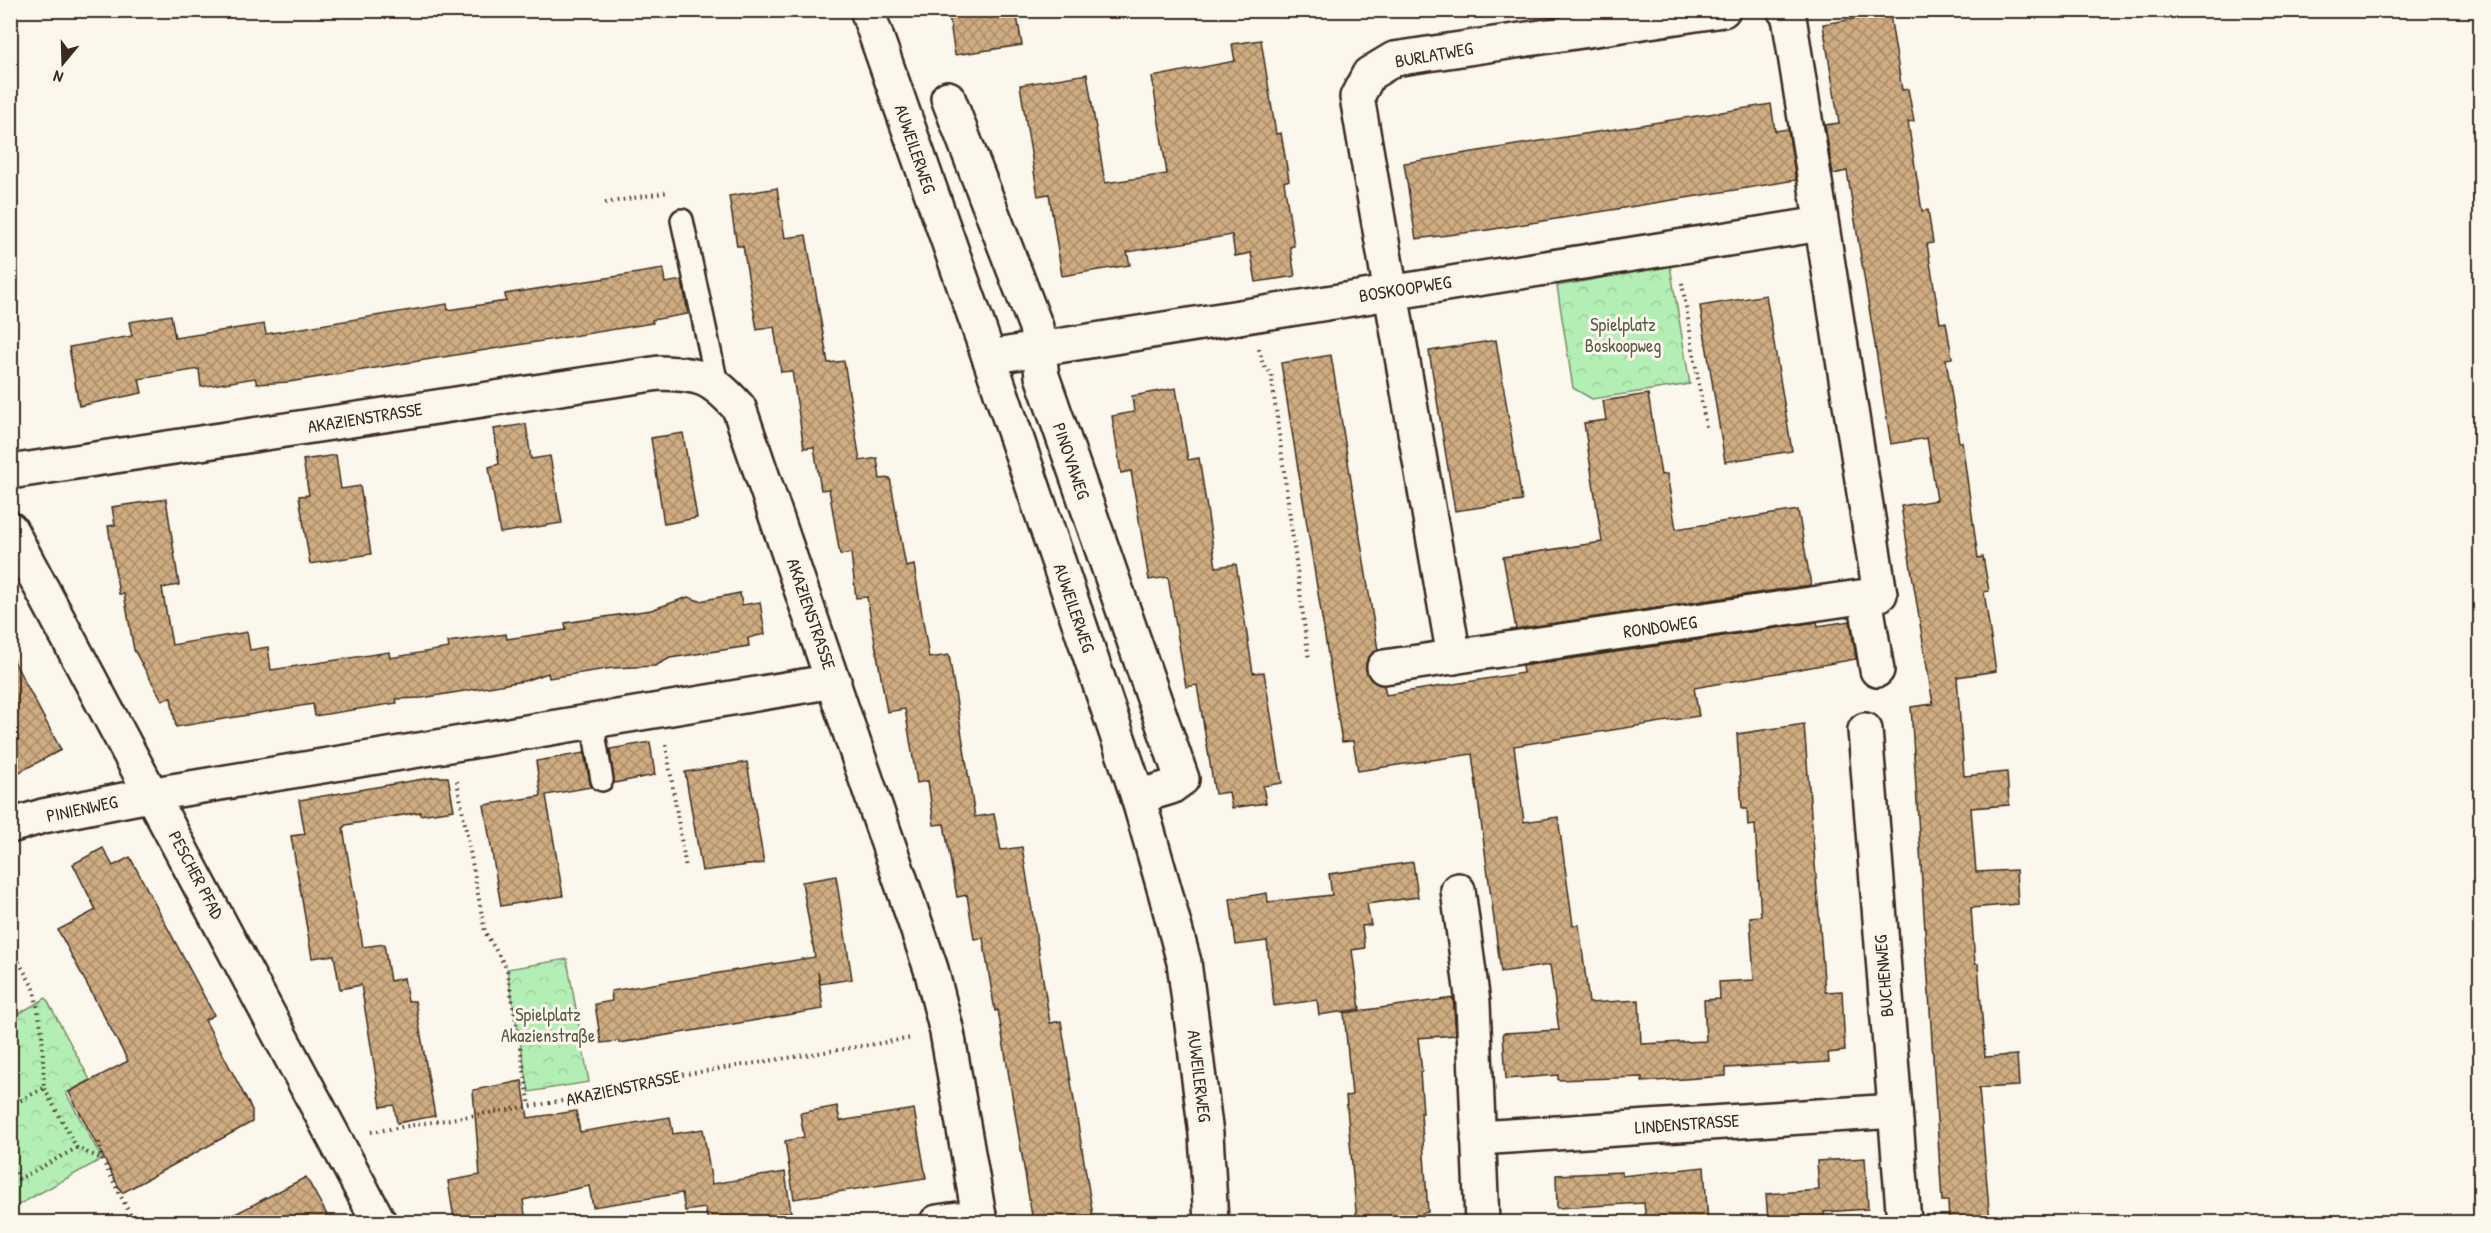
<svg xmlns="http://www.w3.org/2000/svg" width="2491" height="1233" font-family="'Patrick Hand',sans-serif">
  <defs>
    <pattern id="park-crowns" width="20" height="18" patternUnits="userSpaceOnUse" patternTransform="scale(1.5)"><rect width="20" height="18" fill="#b3efb4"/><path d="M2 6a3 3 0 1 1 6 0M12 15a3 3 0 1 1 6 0" fill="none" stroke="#9bcd9a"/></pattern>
    <pattern id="building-cross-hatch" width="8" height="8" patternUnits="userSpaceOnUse" patternTransform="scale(1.5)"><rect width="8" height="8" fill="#cfac81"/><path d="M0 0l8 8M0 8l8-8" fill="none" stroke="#a98c69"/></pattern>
  </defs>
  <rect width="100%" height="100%" fill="#fbf7ec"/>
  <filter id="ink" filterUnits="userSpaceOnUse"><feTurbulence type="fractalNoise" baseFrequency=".0167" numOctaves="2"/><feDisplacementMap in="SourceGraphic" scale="12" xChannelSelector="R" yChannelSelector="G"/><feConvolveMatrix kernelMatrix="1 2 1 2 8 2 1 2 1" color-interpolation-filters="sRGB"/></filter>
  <g filter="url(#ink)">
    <g fill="url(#park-crowns)" stroke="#778c69" stroke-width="1.5">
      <path d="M1670 266 1690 384 1592 399 1573 388 1557 286Z"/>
      <path d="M567 959 589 1082 529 1092 507 969Z"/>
      <path d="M46 998 90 1080 66 1093 102 1159 11 1209V1018Z"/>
    </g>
    <g fill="url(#building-cross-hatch)" stroke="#3b2a1e" stroke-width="1.5">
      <path d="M948 10H1016L1022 45 955 55Z"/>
      <path d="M1877 15H1890L1902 90 1908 89 1914 121 1908 122 1922 211 1928 210 1933 243 1927 244 1940 323 1946 322 1952 358 1946 359 1959 442H1962L1978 558 1983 557 1989 591 1984 592 1996 671 1957 677 1964 776 2007 772 2009 805 1971 808 1976 872 2016 870 2018 904 1971 908 1975 964H1978L1985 1057 2017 1055 2019 1086 1979 1088 1990 1222H1949L1948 1201H1942L1911 707 1933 704 1901 506 1937 500 1927 438 1891 444 1847 171 1833 174 1825 125 1839 123 1823 24Z"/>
      <path d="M1261 40 1276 134 1281 133 1289 180 1284 182 1294 246 1290 247 1295 276 1256 282 1251 253 1235 256 1232 235 1127 252 1130 265 1062 276 1049 194 1038 196 1020 85 1087 74 1105 183 1167 174 1152 77 1235 61 1232 44Z"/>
      <path d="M1771 104 1775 131 1788 129 1796 180 1488 230 1416 239 1404 163Z"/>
      <path d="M777 188 785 238 806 235 828 363 844 361 860 461 877 458 880 479 890 478 906 567 914 565 929 658 949 655 975 817 994 814 1001 850 1022 847 1050 1023 1061 1021 1094 1222H1033L998 1010 995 1011 983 938 974 939 967 895 957 897 944 824 934 825 928 781 917 783 905 709 887 712 867 597 856 598 851 553 840 555 829 489 821 490 814 447 804 448 792 371 781 372 774 327 757 330 743 246H737L729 196Z"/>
      <path d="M663 269 665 283 682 280 688 314 652 320 653 323 289 382 257 384 255 378 201 387 199 369 139 379 142 393 79 406 69 347 132 336 129 322 171 315 175 338 264 324 266 334 447 304 448 310 506 301 505 294Z"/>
      <path d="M1766 295 1792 451 1725 462 1700 306Z"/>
      <path d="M1496 340 1522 501 1455 511 1429 351Z"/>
      <path d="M1331 355 1378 650 1367 660 1366 670 1370 679 1384 685 1386 695 1523 673 1522 666 1817 622 1818 626 1850 621 1856 659 1694 688 1699 716 1514 746 1524 822 1558 817 1573 925H1579L1589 1003 1639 1000 1641 1044 1706 1041 1704 1000 1720 999 1719 982 1754 980 1750 917 1761 916 1755 825 1748 826 1747 809H1742L1737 734 1804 724 1825 992 1842 991 1845 1051 1828 1053 1829 1062 1726 1068V1076L1642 1082V1077L1558 1080V1075L1506 1079 1503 1033 1559 1030 1550 965 1501 972 1472 754 1358 771 1353 741 1342 742 1281 363Z"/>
      <path d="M1176 388 1188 460 1199 458 1216 567 1236 564 1253 673 1264 672 1282 783 1263 786 1266 803 1232 808 1229 792 1215 794 1197 685 1186 687 1168 577 1149 580 1131 471 1121 473 1112 416 1134 412 1132 396Z"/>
      <path d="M1648 394 1661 475 1667 474 1676 529 1798 510 1811 585 1516 629 1503 557 1602 542 1584 423 1606 420 1603 401Z"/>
      <path d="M526 424 531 459 550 456 562 523 500 533 489 467 499 464 494 429Z"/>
      <path d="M683 433 697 518 664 524 651 438Z"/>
      <path d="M336 455 341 489 360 486 371 554 310 564 299 496 309 495 303 460Z"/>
      <path d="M166 499 179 585 162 588 172 645 247 632 250 650 268 647 271 670 389 652 390 658 449 648 448 642 506 634 507 639 566 630 565 623 651 610 688 597 700 601 740 593 742 605 760 602 765 634 748 638 749 646 670 658 655 666 613 668 549 678 548 673 524 681 422 698 396 699 397 703 315 716 313 704 176 727 171 698 162 700 134 650 124 594H119L108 526 115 525 112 507Z"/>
      <path d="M10 654 61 750 10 777Z"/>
      <path d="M650 742 655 775 614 783 610 749Z"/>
      <path d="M584 753 591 787 546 795 563 896 501 906 484 805 541 796 536 761Z"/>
      <path d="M747 762 764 863 702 871 685 772Z"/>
      <path d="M435 777H448L454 810 420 815V812L346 825 343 828 363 947 384 944 390 981 404 978 408 1001H415L435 1116 397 1123 394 1105 381 1107 361 985 340 989 334 955 312 958 291 836 305 834 299 800Z"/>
      <path d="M103 848 113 866 130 857 214 1015 205 1020 252 1110V1122L122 1193 69 1092 128 1061 58 930 96 910 73 864Z"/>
      <path d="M1413 862 1418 897 1367 904 1371 925 1362 926 1365 948 1352 950 1360 1009 1319 1015 1317 1000 1274 1006 1267 941 1236 945 1230 899 1267 893 1268 902 1332 895 1329 874Z"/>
      <path d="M836 876 852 979 820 984 818 972 823 1009 619 1043V1041L601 1043 595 1004 612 1001 611 991 815 957 802 882Z"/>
      <path d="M1453 998 1456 1035 1418 1038 1422 1072H1420L1423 1113H1421L1428 1212 1422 1213 1423 1222H1357L1346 1096 1352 1095 1344 1013Z"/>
      <path d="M522 1081 528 1118 576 1111 580 1132 670 1117 673 1134 703 1129 712 1184 785 1172 791 1212 728 1222H708L705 1208 685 1211 682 1193 593 1207 589 1186 523 1200 526 1222H462L461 1218 454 1219 448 1181 480 1175 473 1090Z"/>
      <path d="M837 1106 840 1121 914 1109 926 1178 794 1199 785 1141 804 1137 800 1113Z"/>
      <path d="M1865 1158 1868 1209 1824 1212 1825 1222H1768L1766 1194 1819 1190 1817 1161Z"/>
      <path d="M1704 1167 1708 1222H1646L1644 1203 1557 1208 1556 1175 1622 1172V1176Z"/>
      <path d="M306 1177 331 1222H220Z"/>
    </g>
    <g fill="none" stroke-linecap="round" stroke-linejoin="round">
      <defs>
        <g id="lane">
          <path d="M682 220 717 384"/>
          <path d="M592 721 602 780"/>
        </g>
        <g id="street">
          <path d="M948 98 1036 327 1042 376 1182 779 1171 787 1138 797"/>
          <path d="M989 357 1821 224"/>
          <path d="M10 472 659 373C701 374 711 377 739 408L931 969 947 1032 980 1222"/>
          <path d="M10 529 379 1222"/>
          <path d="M1865 597 1877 670"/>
          <path d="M1454 657 1357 97 1369 74 1394 59 1723 10"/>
          <path d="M1384 667 1880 594 1789 17 1784 10"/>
          <path d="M1865 730 1904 1222"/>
          <path d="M10 826 43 816 154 794 834 681"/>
          <path d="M1458 890 1473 1003 1482 1222"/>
          <path d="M1478 1138 1895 1111"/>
          <path d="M937 1222 979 1216"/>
        </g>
        <path id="secondary" d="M867 10 989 357 1138 797 1166 895 1184 962 1206 1134 1211 1222"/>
      </defs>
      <use href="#lane" stroke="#3b2a1e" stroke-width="26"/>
      <use href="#street" stroke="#3b2a1e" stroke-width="38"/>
      <use href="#secondary" stroke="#3b2a1e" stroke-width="38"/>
      <g stroke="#3b2a1e" stroke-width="4" stroke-dasharray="1.5 4.5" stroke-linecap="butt">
        <path d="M605 203 668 192"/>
        <path d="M1682 283 1706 427"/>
        <path d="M1259 349 1263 365 1271 373 1309 660"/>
        <path d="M666 745 686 869"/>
        <path d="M457 781 485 932 507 969 530 1106"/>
        <path d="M10 946 34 989 42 1032 44 1088 77 1148 102 1159"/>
        <path d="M10 1106 44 1088"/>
        <path d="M371 1132 599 1095 612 1086 912 1038"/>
        <path d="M99 1142 102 1159 134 1222"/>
        <path d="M10 1162 19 1179 77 1148"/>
      </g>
      <use href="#lane" stroke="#fbf7ec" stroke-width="21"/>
      <use href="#street" stroke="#fbf7ec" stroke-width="33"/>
      <use href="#secondary" stroke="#fbf7ec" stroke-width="33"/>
    </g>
  </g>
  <g text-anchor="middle" stroke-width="6" stroke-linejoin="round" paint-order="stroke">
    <g font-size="18" fill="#3b2a1e" stroke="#fbf7ec">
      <text transform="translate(1434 55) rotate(-10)" y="6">BURLATWEG</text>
      <text transform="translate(915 149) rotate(71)" y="6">AUWEILERWEG</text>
      <text transform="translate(1405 289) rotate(-9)" y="6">BOSKOOPWEG</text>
      <text transform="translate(365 418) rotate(-9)" y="6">AKAZIENSTRASSE</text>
      <text transform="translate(1071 461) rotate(71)" y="6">PINOVAWEG</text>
      <text transform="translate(1074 608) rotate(71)" y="6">AUWEILERWEG</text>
      <text transform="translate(811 614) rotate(71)" y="6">AKAZIENSTRASSE</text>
      <text transform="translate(1660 627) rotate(-8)" y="6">RONDOWEG</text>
      <text transform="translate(82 809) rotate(-12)" y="6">PINIENWEG</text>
      <text transform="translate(196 875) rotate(62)" y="6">PESCHER PFAD</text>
      <text transform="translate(1884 976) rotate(-95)" y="6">BUCHENWEG</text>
      <text transform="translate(1199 1076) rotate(83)" y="6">AUWEILERWEG</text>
      <text transform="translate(623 1088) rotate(-12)" y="6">AKAZIENSTRASSE</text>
      <text transform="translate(1687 1124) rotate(-4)" y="6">LINDENSTRASSE</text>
    </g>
    <g font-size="18" fill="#595b44" stroke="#fbf7ec">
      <text x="1623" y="331">Spielplatz<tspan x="1623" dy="21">Boskoopweg</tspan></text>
      <text x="548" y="1021">Spielplatz<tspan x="548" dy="21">Akazienstraße</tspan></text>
    </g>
  </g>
  <rect width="2491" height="1233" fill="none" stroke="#fbf7ec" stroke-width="36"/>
  <rect x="18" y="18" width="2455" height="1197" fill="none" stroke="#3b2a1e" stroke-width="2" filter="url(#ink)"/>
  <g transform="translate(63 63) rotate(199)" stroke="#fbf7ec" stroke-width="4.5" paint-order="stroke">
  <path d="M0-4.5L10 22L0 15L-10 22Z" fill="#3b2a1e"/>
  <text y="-9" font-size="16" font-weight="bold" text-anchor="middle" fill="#3b2a1e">N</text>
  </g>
</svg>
